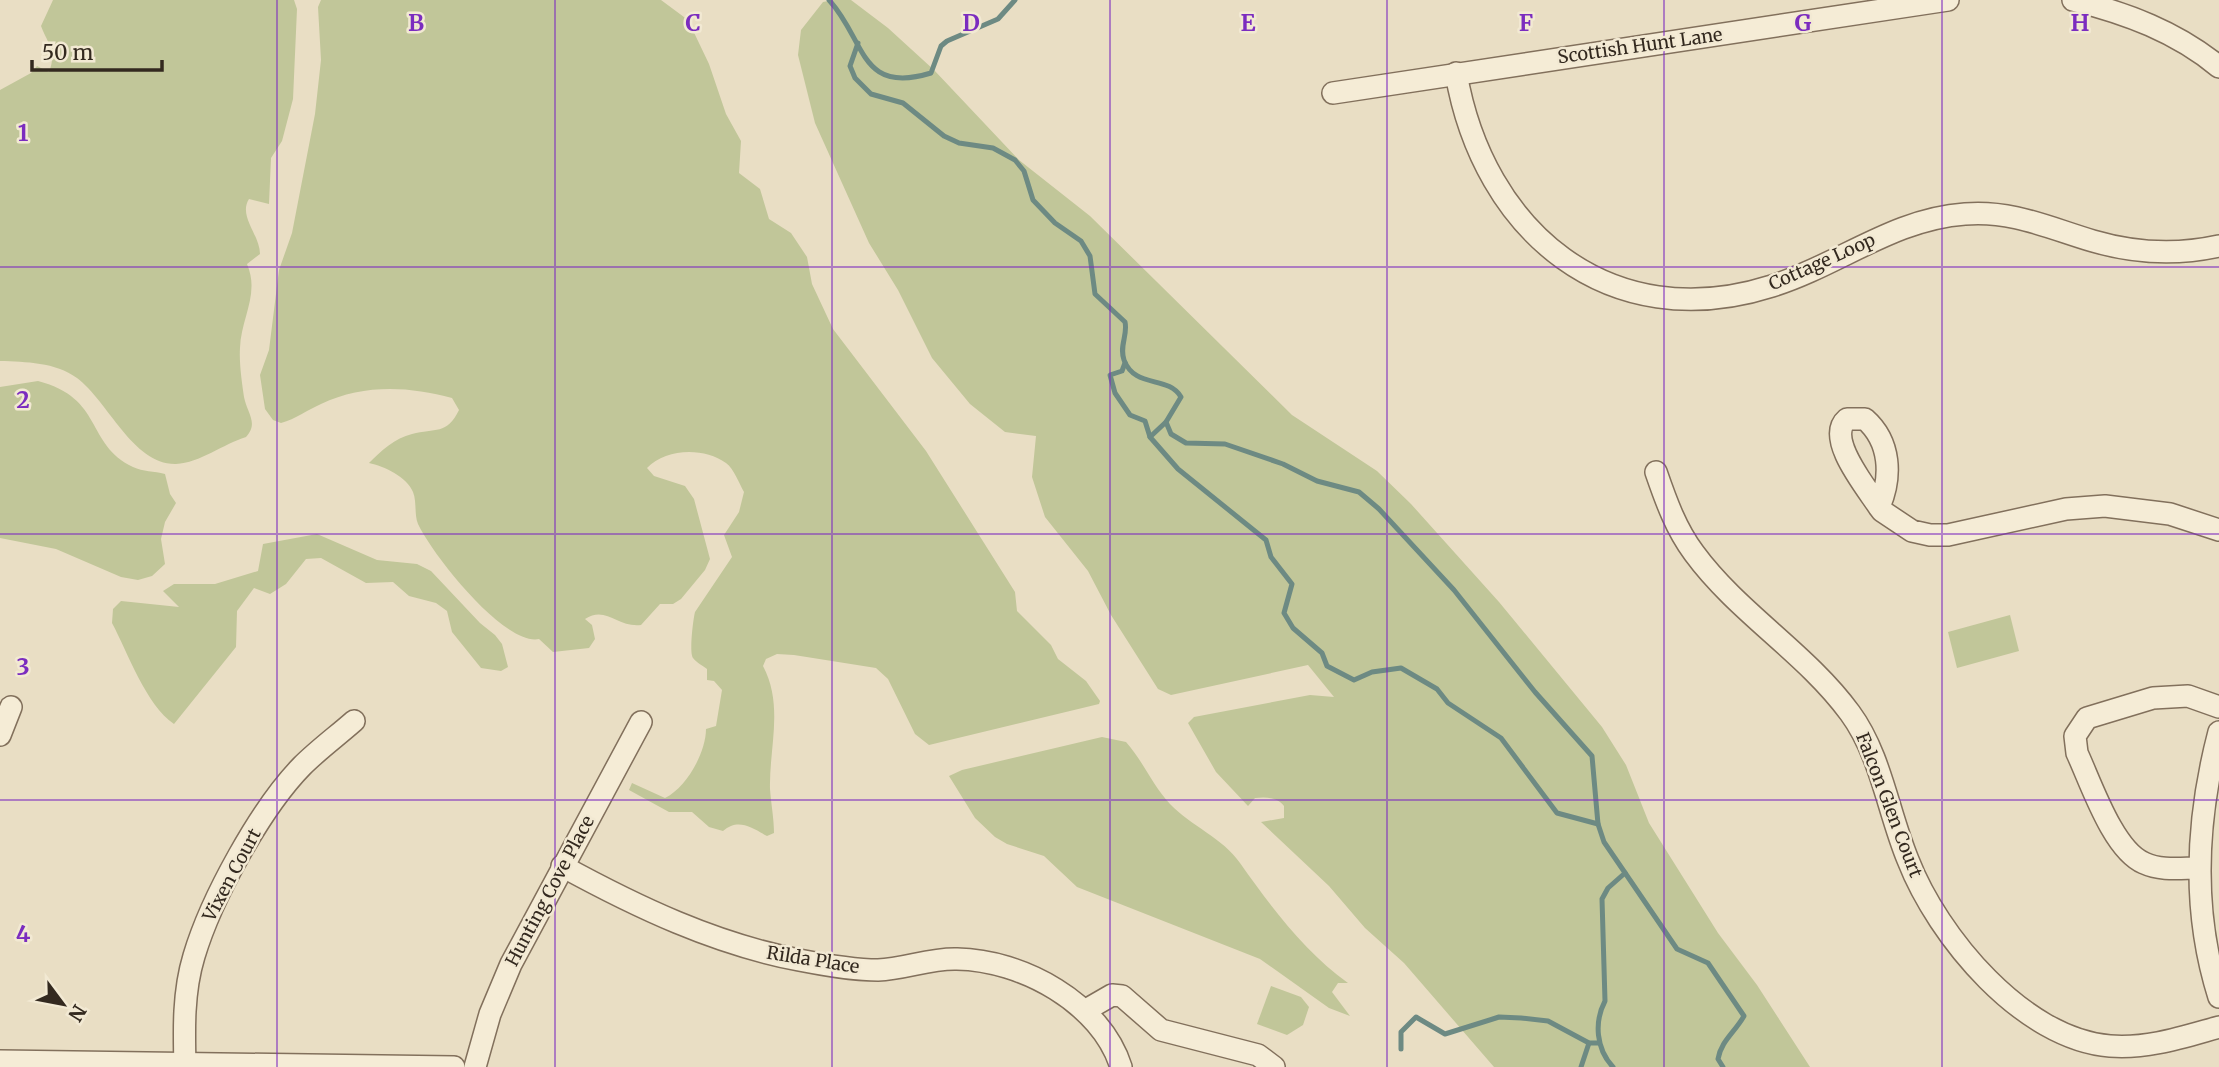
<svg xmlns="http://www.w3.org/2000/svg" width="2219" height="1067" font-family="Merriweather,serif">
  <rect width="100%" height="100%" fill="#e9dec4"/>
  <g fill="#c1c699">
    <path d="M53 0H294L297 9 293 99 282 141 271 158 269 204 249 199C238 216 260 235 260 254L247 264C260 294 241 318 240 348 239 363 242 383 244 397 247 413 259 423 246 437 223 444 200 463 176 464 133 465 108 401 77 378 55 362 26 362 0 361V90L31 73 37 66 49 72C57 52 48 44 41 26Z"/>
    <path d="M321 0H661L688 20 709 64 726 114 741 141 739 173 760 189 769 219 791 233 807 257 812 284 833 329 926 451 1015 592 1017 611 1051 645 1058 659 1086 681 1100 701 1099 704 929 745 915 734 888 679 876 668 794 655 777 654 766 659 763 666C784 706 769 747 770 789 771 804 774 818 774 833L767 836C751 827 738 818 723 831L709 827 692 812H669L629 790 632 783 665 798C686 788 706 753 706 729L716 726 722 690 714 681 707 680V669C703 666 696 662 693 658 689 653 693 620 695 612L732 557 724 535 739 512 744 492C739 483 734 469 726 463 704 447 666 448 647 468L654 476 685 486 694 499 710 559 705 570 681 599 673 604H660L641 625C618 628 606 605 585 619L592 625 595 639 589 648 553 652 539 639C504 646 432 554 418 524 414 514 417 502 413 492 407 477 384 466 369 463 381 451 395 438 412 434 435 428 447 435 459 410L452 398C408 386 363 384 321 404 307 410 296 419 281 423L273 420 265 409 260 375 269 350 279 270 292 233 315 114 321 60 318 7Z"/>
    <path d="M833 0H851L888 28 934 70 1019 160 1090 216 1292 415 1377 471 1411 504 1499 602 1602 727 1626 765 1649 823 1718 933 1757 985 1810 1067H1494L1404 963 1365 928 1329 886 1261 822 1284 818V806C1277 797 1266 797 1255 798L1248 806 1216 772 1188 723 1194 717 1310 695 1334 697 1308 665 1171 695 1158 689 1111 615 1088 571 1045 517 1032 477 1036 436 1005 432 970 404 932 358 898 290 869 243 815 123 798 55 801 30 823 2Z"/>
    <path d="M38 381C104 398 85 444 133 467 143 472 154 471 165 474L170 494 176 503 165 522 161 539 165 564 152 576 138 580 121 577 56 549 0 538V387Z"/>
    <path d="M317 534 377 560 417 564 431 571 480 623 495 635 502 644 508 667 501 671 481 668 452 632 447 611 436 603 409 596 393 582 366 583 321 558 306 559 286 584 270 594 254 588 237 611 236 647 174 724C146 705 128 653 112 623L113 609 121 601 179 607 163 591 174 584H215L258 571 263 544Z"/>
    <path d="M2010 615 2019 651 1957 668 1948 632Z"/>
    <path d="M1102 737 1126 742C1143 761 1153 786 1170 804 1191 826 1223 838 1240 863 1271 907 1305 952 1348 983H1338L1332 992 1350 1016 1329 1008 1260 959 1077 887 1044 856 1007 844 995 837 975 818 949 776 962 770Z"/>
    <path d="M1271 986 1301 997 1309 1007 1303 1025 1287 1035 1257 1024Z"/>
  </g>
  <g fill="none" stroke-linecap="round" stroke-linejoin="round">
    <g stroke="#6d8a83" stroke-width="5">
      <path d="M829 0C866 40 859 95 931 73L941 46 947 41 998 19 1015 0"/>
      <path d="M858 43 850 66 855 78 871 94 903 103 944 136 959 143 993 148 1015 160 1024 171 1033 200 1055 223 1081 241 1090 256 1095 294 1125 322C1128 335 1119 346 1124 360 1135 389 1168 375 1181 397L1166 422 1171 434 1186 443 1225 444 1283 464 1317 481 1359 492 1379 509 1454 590 1535 692 1592 756 1598 824 1604 842 1677 949 1708 963 1744 1016C1735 1032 1721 1041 1718 1059L1723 1067"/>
      <path d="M1125 363 1122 371 1110 375 1115 393 1130 415 1145 421 1150 437"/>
      <path d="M1166 422 1150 437 1178 469 1266 540 1271 557 1292 584 1284 613 1293 628 1322 653 1327 666 1354 680 1372 672 1401 668 1437 689 1448 703 1501 738 1557 813 1598 824"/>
      <path d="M1401 1049V1032L1416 1017 1445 1034 1499 1017 1521 1018 1548 1021 1589 1043H1599"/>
      <path d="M1581 1067 1589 1043"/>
      <path d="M1613 1067C1596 1049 1594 1022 1605 1001L1602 899 1608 888 1625 873"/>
    </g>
    <defs>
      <g id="minor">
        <path d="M2073 0C2126 13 2177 32 2219 67"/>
        <path d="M1456 73C1483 231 1609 338 1772 286 1839 265 1893 219 1965 214 2012 210 2049 228 2093 241 2134 253 2178 255 2219 246"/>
        <path d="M1333 93 1948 0"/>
        <path d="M1656 472C1666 501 1676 529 1694 553 1738 613 1806 653 1850 713 1881 755 1888 812 1908 860 1938 937 2023 1039 2110 1046 2148 1049 2183 1037 2219 1027"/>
        <path d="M1879 507C1892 477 1891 442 1865 419H1847C1825 438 1866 487 1879 507L1882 511 1912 531 1930 535H1948L2066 509 2105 506 2170 514 2219 530"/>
        <path d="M2219 732C2196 820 2191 909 2219 997"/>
        <path d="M0 735 11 707"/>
        <path d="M562 866C637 907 715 944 799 960 825 965 852 970 878 970 905 969 930 958 957 959 1022 960 1101 1003 1121 1067"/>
        <path d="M2199 868C2181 868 2161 871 2144 863 2113 850 2091 783 2077 753L2075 736 2087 718 2153 698 2188 696 2219 707"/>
        <path d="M1086 1010 1112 995 1122 996 1161 1030 1258 1055 1274 1067"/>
        <path d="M0 1061 454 1067"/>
        <path d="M185 1067C184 1030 183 992 194 956 211 899 260 809 302 766 318 750 337 736 354 721"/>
        <path d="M475 1067 490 1014 511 964 641 722"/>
      </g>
    </defs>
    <use href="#minor" stroke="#82705c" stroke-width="24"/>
    <use href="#minor" stroke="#f5ecd6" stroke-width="21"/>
  </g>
  <path fill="none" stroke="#7b2cbf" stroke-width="2" stroke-opacity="0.55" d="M277 0V1067M555 0V1067M832 0V1067M1110 0V1067M1387 0V1067M1664 0V1067M1942 0V1067M0 267H2219M0 534H2219M0 800H2219"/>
  <g text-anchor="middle" stroke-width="5" stroke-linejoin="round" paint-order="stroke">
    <g font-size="18" fill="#33291f" stroke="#f2e9d3">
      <text transform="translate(1640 46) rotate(-8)" y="6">Scottish Hunt Lane</text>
      <text transform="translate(1822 262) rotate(-24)" y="6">Cottage Loop</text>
      <text transform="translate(1889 805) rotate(69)" y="6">Falcon Glen Court</text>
      <text transform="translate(232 875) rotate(-62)" y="6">Vixen Court</text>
      <text transform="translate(550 891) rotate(-62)" y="6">Hunting Cove Place</text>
      <text transform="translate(813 960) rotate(9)" y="6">Rilda Place</text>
    </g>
  </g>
  <g font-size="23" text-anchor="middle" font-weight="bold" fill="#7b2cbf" stroke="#f2e9d3" stroke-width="5" stroke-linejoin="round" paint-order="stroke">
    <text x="416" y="31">B</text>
    <text x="693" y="31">C</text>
    <text x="971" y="31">D</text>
    <text x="1248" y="31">E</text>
    <text x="1526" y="31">F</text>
    <text x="1803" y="31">G</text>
    <text x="2080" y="31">H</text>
    <text x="23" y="141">1</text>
    <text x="23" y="408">2</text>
    <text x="23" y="675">3</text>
    <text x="23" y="942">4</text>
  </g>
  <g transform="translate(63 1004) rotate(122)" stroke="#f2e9d3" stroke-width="5" paint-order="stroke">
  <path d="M0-5L12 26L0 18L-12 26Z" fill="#33291f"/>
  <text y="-10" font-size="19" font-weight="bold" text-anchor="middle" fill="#33291f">N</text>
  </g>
  <path d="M32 60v10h130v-10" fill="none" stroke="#33291f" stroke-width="3.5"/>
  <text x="42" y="60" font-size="21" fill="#33291f" stroke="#f2e9d3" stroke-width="5" paint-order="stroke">50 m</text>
</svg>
